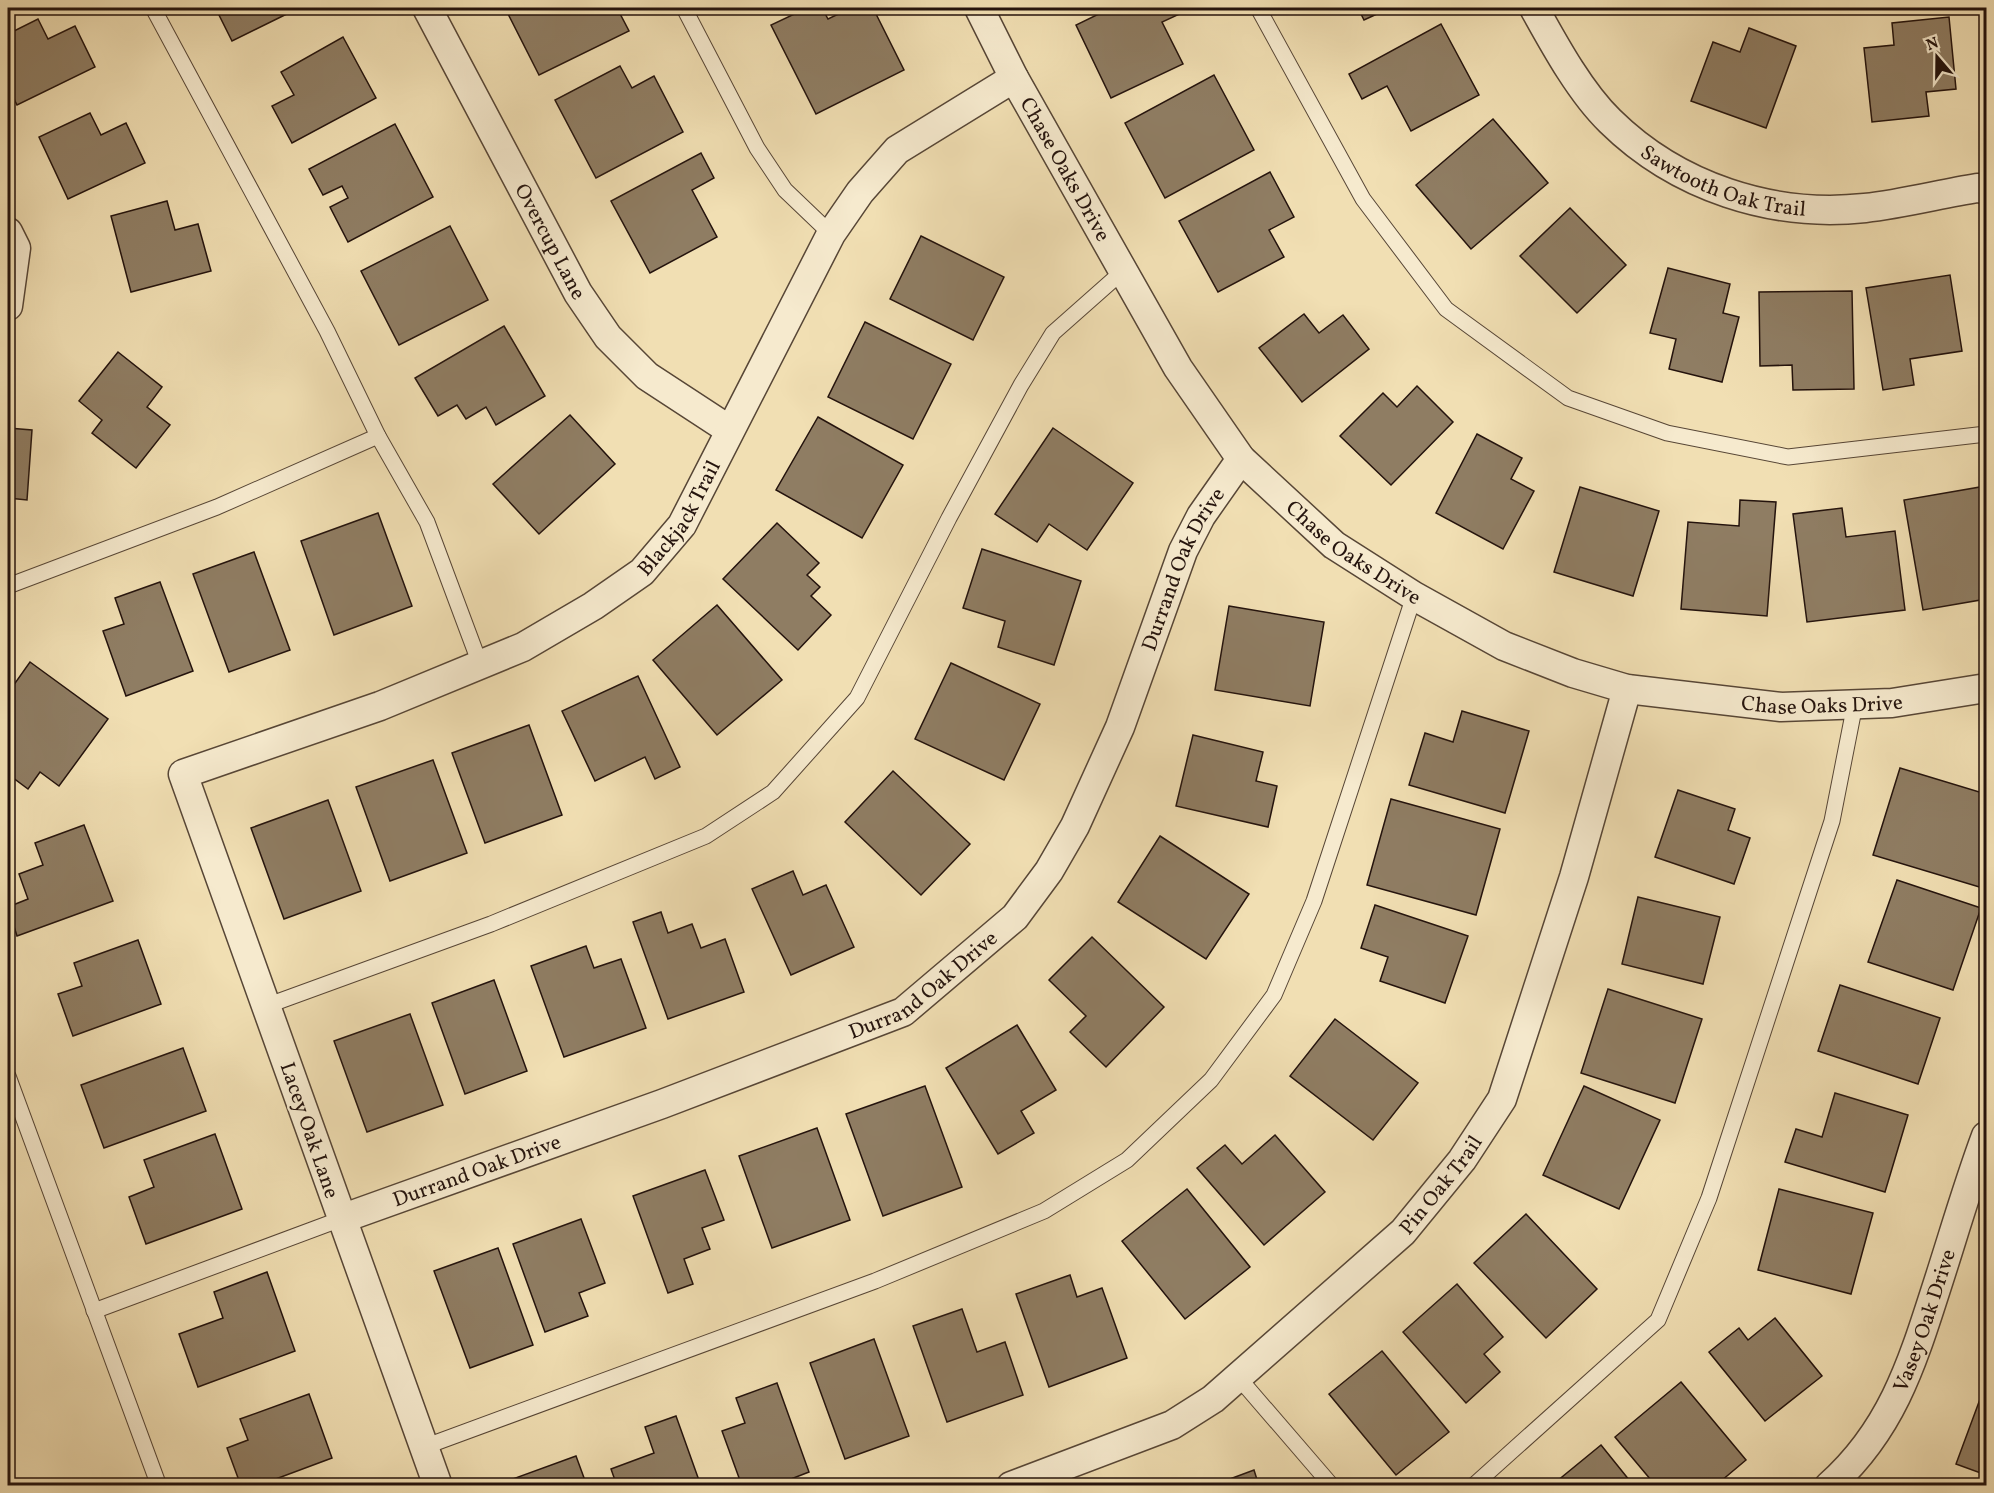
<svg xmlns="http://www.w3.org/2000/svg" width="1994" height="1493" font-family="Vollkorn,serif">
  <rect width="100%" height="100%" fill="#f1dfb3"/>
  <filter id="stains"><feTurbulence type="fractalNoise" baseFrequency=".00333" numOctaves="4"/><feColorMatrix values="0 0 0 0 .2 0 0 0 0 .09 0 0 0 0 .02 0 0 0 .5 -.17"/></filter>
  <radialGradient id="worn" r=".72"><stop offset=".6" stop-color="#630" stop-opacity="0"/><stop offset="1" stop-color="#630" stop-opacity=".3"/></radialGradient>
  <g fill="#8f7d63" stroke="#24130d" stroke-width="1.5">
    <path d="M218 8H299L232 41 216 9Z"/>
    <path d="M505 8H617L629 31 539 75Z"/>
    <path d="M807 8H822L828 19 851 8H873L904 70 816 114 771 25Z"/>
    <path d="M1111 8H1182L1184 12 1162 22 1183 64 1111 98 1076 25Z"/>
    <path d="M1358 8H1390L1364 20Z"/>
    <path d="M1949 17 1956 89 1926 92 1929 116 1872 122 1864 48 1894 45 1892 23Z"/>
    <path d="M38 19 48 39 75 26 95 67 17 105 8 86V34Z"/>
    <path d="M1441 24 1479 95 1411 131 1387 86 1362 99 1349 74Z"/>
    <path d="M1749 28 1796 46 1766 128 1691 101 1713 42 1740 52Z"/>
    <path d="M343 37 376 98 292 143 272 106 294 95 281 72Z"/>
    <path d="M620 66 632 88 654 76 683 132 596 178 555 100Z"/>
    <path d="M1214 75 1254 150 1165 198 1125 123Z"/>
    <path d="M90 113 101 135 126 123 145 163 68 199 39 137Z"/>
    <path d="M1493 119 1548 183 1471 249 1416 185Z"/>
    <path d="M395 124 433 197 348 242 330 207 348 198 342 186 323 195 309 169Z"/>
    <path d="M701 153 714 178 692 190 717 237 650 273 611 201Z"/>
    <path d="M1270 172 1294 217 1269 230 1284 257 1218 292 1179 221Z"/>
    <path d="M167 201 175 230 198 224 211 271 131 292 111 216Z"/>
    <path d="M1570 208 1626 265 1577 313 1520 256Z"/>
    <path d="M450 226 488 300 399 345 361 271Z"/>
    <path d="M921 236 1004 277 973 340 890 299Z"/>
    <path d="M1668 268 1730 284 1723 313 1739 317 1722 382 1669 369 1676 339 1650 333Z"/>
    <path d="M1950 275 1962 351 1910 359 1914 385 1883 390 1866 288Z"/>
    <path d="M1852 291 1854 389 1793 390 1792 365 1760 366 1759 292Z"/>
    <path d="M1304 314 1319 333 1343 315 1369 349 1302 402 1259 348Z"/>
    <path d="M865 322 951 364 913 439 828 397Z"/>
    <path d="M504 326 545 396 496 425 486 407 466 419 457 405 438 416 415 378Z"/>
    <path d="M118 352 162 387 147 407 170 425 136 468 92 433 102 420 79 401Z"/>
    <path d="M1417 386 1453 422 1391 485 1340 436 1383 393 1397 407Z"/>
    <path d="M570 415 615 464 539 534 493 484Z"/>
    <path d="M818 417 903 465 862 538 776 490Z"/>
    <path d="M8 428 32 430 27 500 8 498Z"/>
    <path d="M1053 428 1133 483 1087 550 1049 524 1037 542 995 514Z"/>
    <path d="M1477 434 1522 458 1511 479 1534 491 1503 549 1436 513Z"/>
    <path d="M1986 486V599L1923 610 1904 500Z"/>
    <path d="M1580 487 1659 511 1633 596 1554 572Z"/>
    <path d="M1740 500 1776 502 1767 616 1681 609 1688 522 1739 526Z"/>
    <path d="M1842 508 1846 537 1895 531 1905 610 1807 622 1793 514Z"/>
    <path d="M378 513 412 606 334 635 301 541Z"/>
    <path d="M777 523 819 563 807 575 820 587 811 596 831 615 798 650 723 579Z"/>
    <path d="M982 549 1081 581 1054 665 998 647 1005 621 963 608Z"/>
    <path d="M254 552 290 650 229 672 193 574Z"/>
    <path d="M160 582 193 671 126 696 103 631 124 624 115 598Z"/>
    <path d="M717 605 782 680 717 735 653 660Z"/>
    <path d="M1229 606 1324 622 1310 706 1215 690Z"/>
    <path d="M30 662 108 719 59 786 40 772 28 789 8 774V693Z"/>
    <path d="M951 663 1040 704 1004 780 915 739Z"/>
    <path d="M638 676 680 767 655 779 645 757 595 781 562 711Z"/>
    <path d="M1462 711 1529 731 1505 813 1409 785 1425 733 1453 742Z"/>
    <path d="M529 725 562 815 485 843 452 753Z"/>
    <path d="M1193 735 1263 752 1256 781 1277 786 1268 827 1176 806Z"/>
    <path d="M433 760 467 853 390 881 356 787Z"/>
    <path d="M1900 768 1986 794V889L1873 855Z"/>
    <path d="M893 771 970 844 921 895 845 822Z"/>
    <path d="M1678 790 1735 809 1728 830 1750 838 1734 884 1655 857Z"/>
    <path d="M1391 799 1500 829 1476 915 1367 885Z"/>
    <path d="M328 800 361 891 284 919 251 828Z"/>
    <path d="M84 825 113 901 17 936 8 907 28 899 19 874 43 865 35 843Z"/>
    <path d="M1160 836 1249 894 1206 959 1118 902Z"/>
    <path d="M793 871 803 895 826 885 854 947 791 975 752 889Z"/>
    <path d="M1897 880 1981 908 1953 990 1868 962Z"/>
    <path d="M1638 897 1720 917 1703 984 1622 964Z"/>
    <path d="M1375 905 1468 936 1445 1003 1380 981 1388 957 1361 948Z"/>
    <path d="M661 912 668 933 692 924 701 948 725 939 744 992 668 1019 633 922Z"/>
    <path d="M1092 937 1164 1007 1106 1067 1070 1032 1086 1016 1049 980Z"/>
    <path d="M138 940 161 1004 73 1036 58 994 82 986 74 963Z"/>
    <path d="M586 946 594 968 621 959 646 1028 564 1057 531 966Z"/>
    <path d="M494 980 527 1071 465 1094 432 1003Z"/>
    <path d="M1840 985 1940 1018 1918 1084 1818 1051Z"/>
    <path d="M1608 989 1702 1019 1675 1103 1581 1073Z"/>
    <path d="M410 1014 443 1105 367 1132 334 1041Z"/>
    <path d="M1335 1019 1418 1083 1373 1140 1290 1076Z"/>
    <path d="M1017 1025 1056 1090 1021 1111 1034 1133 998 1154 946 1068Z"/>
    <path d="M183 1048 206 1111 104 1148 81 1085Z"/>
    <path d="M925 1086 962 1187 883 1216 846 1114Z"/>
    <path d="M1584 1086 1660 1120 1619 1209 1543 1175Z"/>
    <path d="M1835 1093 1908 1115 1885 1192 1785 1162 1796 1129 1822 1137Z"/>
    <path d="M817 1128 850 1220 772 1248 739 1156Z"/>
    <path d="M215 1134 242 1209 146 1244 129 1197 154 1187 144 1160Z"/>
    <path d="M1275 1135 1325 1192 1264 1245 1197 1168 1225 1145 1242 1164Z"/>
    <path d="M705 1170 724 1220 702 1228 710 1249 684 1259 693 1284 668 1293 633 1196Z"/>
    <path d="M1187 1189 1250 1267 1185 1319 1122 1241Z"/>
    <path d="M1779 1189 1873 1213 1851 1294 1758 1270Z"/>
    <path d="M1526 1214 1597 1289 1546 1338 1474 1263Z"/>
    <path d="M581 1219 605 1283 579 1293 588 1316 545 1332 513 1244Z"/>
    <path d="M498 1248 533 1345 470 1368 434 1271Z"/>
    <path d="M267 1272 295 1351 198 1387 179 1334 223 1318 214 1292Z"/>
    <path d="M1070 1275 1077 1297 1102 1288 1127 1358 1049 1387 1016 1294Z"/>
    <path d="M1457 1284 1503 1337 1484 1354 1500 1372 1466 1403 1403 1332Z"/>
    <path d="M962 1309 977 1352 1005 1342 1023 1395 947 1422 913 1326Z"/>
    <path d="M1775 1318 1822 1376 1765 1421 1709 1352 1739 1328 1748 1340Z"/>
    <path d="M874 1339 909 1436 845 1459 810 1363Z"/>
    <path d="M1382 1351 1449 1432 1396 1475 1329 1394Z"/>
    <path d="M1681 1382 1746 1460 1715 1486H1656L1615 1437Z"/>
    <path d="M777 1383 809 1472 773 1486H742L722 1431 745 1423 736 1398Z"/>
    <path d="M1986 1383V1475L1956 1464Z"/>
    <path d="M309 1394 332 1458 257 1486H241L227 1448 248 1440 240 1419Z"/>
    <path d="M676 1416 701 1486H617L611 1469 654 1453 645 1427Z"/>
    <path d="M1601 1445 1634 1486H1551Z"/>
    <path d="M576 1456 587 1486H499V1484Z"/>
    <path d="M1254 1470 1259 1486H1211Z"/>
  </g>
  <g fill="none" stroke-linecap="round" stroke-linejoin="round">
    <defs>
      <g id="service">
        <path d="M153 8 327 331 378 436 427 522 480 664"/>
        <path d="M684 8 757 148 785 190 831 234"/>
        <path d="M1258 8 1363 199 1446 309 1568 398 1667 433 1788 457 1986 434"/>
        <path d="M8 586 217 507 378 436"/>
        <path d="M266 1006 491 924 706 836 773 792 857 698 949 518 1021 385 1053 333 1123 271"/>
        <path d="M8 1076 159 1486"/>
        <path d="M94 1311 341 1219"/>
        <path d="M1238 1377 1332 1486"/>
        <path d="M424 1447 875 1281 1044 1211 1127 1160 1211 1080 1274 995 1314 901 1414 596"/>
        <path d="M1473 1486 1658 1320 1709 1198 1832 821 1855 704"/>
      </g>
      <g id="minor">
        <path id="s1" d="M427 8 578 293 608 337 647 376 728 429"/>
        <path id="s2" d="M979 8 1014 78 1178 368 1241 459 1334 545 1414 596 1504 646 1573 673 1627 689 1781 707 1892 703 1986 688"/>
        <path id="s3" d="M1534 8C1554 44 1580 92 1610 121 1677 187 1772 218 1865 208 1902 204 1940 194 1977 188L1986 189"/>
        <path d="M8 232 16 248 8 306"/>
        <path id="s4" d="M341 1219 662 1104 903 1012 1015 917 1049 871 1075 826 1120 727 1183 551 1201 516 1241 459"/>
        <path id="s5" d="M438 1486 183 774 380 706 523 647 593 606 642 572 682 525 831 234 860 192 897 150 1014 78"/>
        <path id="s6" d="M1011 1486 1172 1425 1213 1399 1403 1232 1462 1160 1502 1099 1574 877 1627 689"/>
        <path id="s7" d="M1829 1486C1890 1432 1911 1367 1935 1292 1952 1240 1967 1187 1986 1136"/>
      </g>
    </defs>
    <use href="#service" stroke="#574636" stroke-width="17"/>
    <use href="#minor" stroke="#574636" stroke-width="31"/>
    <use href="#service" stroke="#f6eace" stroke-width="15"/>
    <use href="#minor" stroke="#f6eace" stroke-width="28"/>
  </g>
  <g text-anchor="middle" stroke-width="4.5" stroke-linejoin="round" paint-order="stroke">
    <g font-size="21" fill="#24130d" stroke="#f6eace">
      <text dy="7" stroke="none"><textPath href="#s2" startOffset="183">Chase Oaks Drive</textPath></text>
      <text dy="7" stroke="none"><textPath href="#s3" startOffset="268">Sawtooth Oak Trail</textPath></text>
      <text dy="7" stroke="none"><textPath href="#s1" startOffset="264">Overcup Lane</textPath></text>
      <text dy="7" stroke="none"><textPath href="#s5" startOffset="1326">Blackjack Trail</textPath></text>
      <text dy="7" stroke="none"><textPath href="#s2" startOffset="669">Chase Oaks Drive</textPath></text>
      <text dy="7" stroke="none"><textPath href="#s4" startOffset="1134">Durrand Oak Drive</textPath></text>
      <text dy="7" stroke="none"><textPath href="#s2" startOffset="1173">Chase Oaks Drive</textPath></text>
      <text dy="7" stroke="none"><textPath href="#s4" startOffset="630">Durrand Oak Drive</textPath></text>
      <text transform="translate(310 1130) rotate(71)" y="7">Lacey Oak Lane</text>
      <text dy="7" stroke="none"><textPath href="#s4" startOffset="144">Durrand Oak Drive</textPath></text>
      <text dy="7" stroke="none"><textPath href="#s6" startOffset="534">Pin Oak Trail</textPath></text>
      <text dy="7" stroke="none"><textPath href="#s7" startOffset="194">Vasey Oak Drive</textPath></text>
    </g>
  </g>
  <rect width="1994" height="1493" fill="none" stroke="#f1dfb3" stroke-width="30"/>
  <rect x="9" y="9" width="1976" height="1475" fill="none" stroke="#24130d" stroke-width="3"/>
  <rect x="15" y="15" width="1964" height="1463" fill="none" stroke="#24130d" stroke-width="1.5"/>
  <g transform="translate(1937 57) rotate(340)" stroke="#f6eace" stroke-width="4.5" paint-order="stroke">
  <path d="M0-4.5L10 22L0 15L-10 22Z" fill="#24130d"/>
  <text y="-9" font-size="16" font-weight="bold" text-anchor="middle" fill="#24130d">N</text>
  </g>
  <rect width="100%" height="100%" filter="url(#stains)"/>
  <rect width="100%" height="100%" fill="url(#worn)"/>
</svg>
